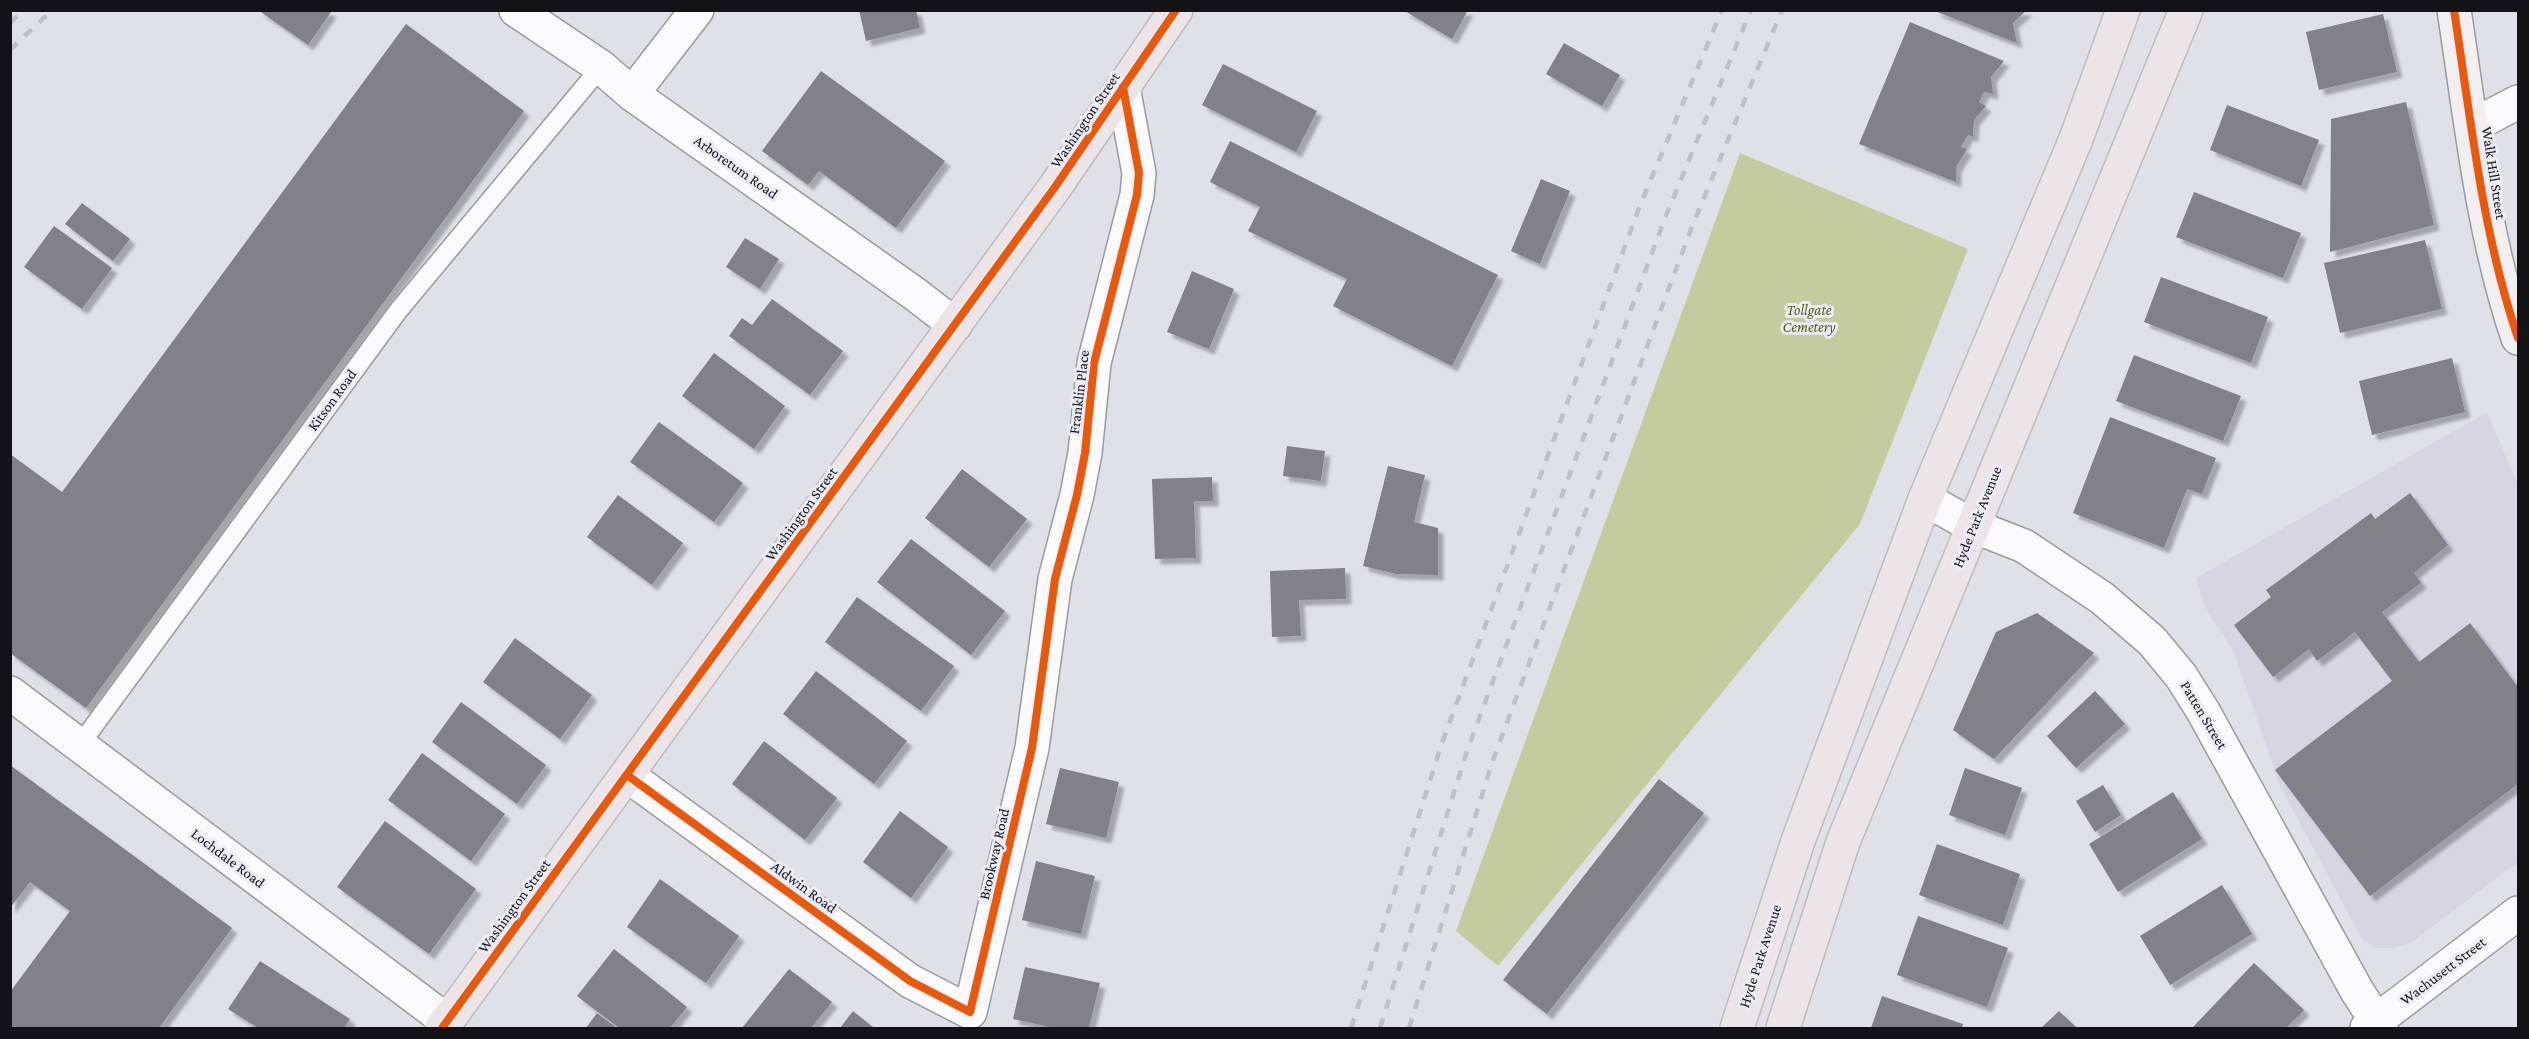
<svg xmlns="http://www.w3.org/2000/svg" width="2529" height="1039" viewBox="0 0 2529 1039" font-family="'Crimson Pro',serif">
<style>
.education{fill:#d8d5e3}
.green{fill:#c4cc9f}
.building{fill:#818187;filter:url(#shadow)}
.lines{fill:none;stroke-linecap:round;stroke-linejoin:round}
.service-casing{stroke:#9a9a9f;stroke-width:21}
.minor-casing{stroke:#9a9a9f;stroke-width:36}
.secondary-casing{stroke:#9a9a9f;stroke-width:36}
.primary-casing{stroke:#bcbcc0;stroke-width:36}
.service{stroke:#fafafc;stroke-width:18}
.minor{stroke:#fafafc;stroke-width:33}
.secondary{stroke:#f3eff1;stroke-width:33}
.primary{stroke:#ede4e7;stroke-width:33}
.rail{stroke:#c0c0c2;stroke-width:4.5;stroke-dasharray:10 10;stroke-linecap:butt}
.cycleway-casing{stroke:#ebecf8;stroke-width:11}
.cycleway{stroke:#e8590c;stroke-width:8}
.labels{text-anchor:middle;stroke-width:6;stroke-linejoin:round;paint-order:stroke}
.street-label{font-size:15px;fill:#131317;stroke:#ebecf8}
.park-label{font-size:15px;font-style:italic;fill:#555e12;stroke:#ebecf8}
</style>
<defs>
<filter id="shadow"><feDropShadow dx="5.5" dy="5.5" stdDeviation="1.5" flood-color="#0004"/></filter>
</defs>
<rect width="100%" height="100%" fill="#e0e1e8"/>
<path class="education" d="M2487,412L2518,484V862L2409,944L2393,948H2376L2363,941L2280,786L2233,650L2205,608L2196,578Z"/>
<path class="green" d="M1740,153L1968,249L1860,524L1498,966L1456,931Z"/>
<path class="building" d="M258,10H328L331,12L308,45Z
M859,10H916L920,28L866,41Z
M1403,10H1468L1452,39Z
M1932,10H2027L2013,23L2017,43Z
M2383,14L2397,72L2319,90L2306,32Z
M1910,22L2004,61L1991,77L1993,94L1984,92L1979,102L1986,106L1974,120L1973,137L1968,135L1961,147L1967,149L1956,167V182L1859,144Z
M406,24L524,111L86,708L10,653V454L62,492Z
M1564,43L1620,75L1602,106L1546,74Z
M1223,64L1317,111L1296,152L1202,105Z
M821,71L945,161L896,228L819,171L808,185L762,151Z
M2406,102L2434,225L2330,252L2331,119Z
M2227,105L2319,140L2301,186L2210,150Z
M1230,141L1498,275L1452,366L1333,306L1347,279L1248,231L1260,207L1210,182Z
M1541,179L1570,191L1540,264L1511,251Z
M2194,192L2301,233L2283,278L2176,237Z
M82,203L130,239L113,261L65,224Z
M54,226L112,268L82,309L24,267Z
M745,238L779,259L760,289L726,267Z
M2425,240L2442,309L2340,333L2324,263Z
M1192,271L1234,289L1209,349L1167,332Z
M2161,277L2268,317L2251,363L2144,322Z
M772,299L843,351L810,395L729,336L742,318L752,325Z
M714,353L785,406L754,449L682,396Z
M2134,355L2241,396L2223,441L2116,401Z
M2452,358L2465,412L2372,435L2359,381Z
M2110,417L2216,458L2202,494L2187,489L2164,548L2073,513Z
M659,422L743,483L714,522L630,462Z
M1287,446L1325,451L1321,481L1283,476Z
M1388,466L1425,475L1414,522L1438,528V575L1396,574L1363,566Z
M962,469L1027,519L989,567L925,518Z
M1212,477L1213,501H1194L1196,558L1155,559L1152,479Z
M2410,493L2448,545L2414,573L2421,583L2382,612L2419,662L2470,623L2518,687V784L2370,896L2275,770L2392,681L2355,632L2317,661L2309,649L2273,677L2234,625L2271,597L2266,590L2371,513L2375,519Z
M618,495L683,543L652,585L587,537Z
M911,539L1005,611L971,655L877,582Z
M1345,568L1346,599L1299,600L1301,636L1272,637L1270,571Z
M857,597L954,666L921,711L825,642Z
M2037,613L2094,653L1994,759L1953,730L1996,632Z
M515,638L592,695L560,739L483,682Z
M816,671L907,741L874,784L783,714Z
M2095,691L2125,724L2076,768L2047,736Z
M461,702L546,765L517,804L432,742Z
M764,741L837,798L805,840L732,784Z
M422,753L505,814L471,861L388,800Z
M10,765L232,928L159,1028H10V992L70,911L30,882L10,908Z
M1060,768L1119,782L1106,838L1046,824Z
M1965,768L2022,788L2005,835L1949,815Z
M1659,779L1704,813L1547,1014L1503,980Z
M2103,785L2121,815L2095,832L2076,801Z
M2173,792L2202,839L2118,892L2089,844Z
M900,811L948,847L911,898L863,862Z
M385,821L476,889L429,954L337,887Z
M1937,844L2020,874L2003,925L1919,895Z
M1036,861L1095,876L1081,934L1022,920Z
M660,879L739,936L706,983L627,927Z
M2222,885L2252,934L2170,985L2140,936Z
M1918,916L2008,948L1987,1007L1897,975Z
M614,949L687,1007L670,1028H619L577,996Z
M260,961L350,1019L344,1028H258L228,1009Z
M2254,963L2304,1010L2286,1028H2192Z
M1025,967L1100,983L1089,1028H1054L1013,1019Z
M789,969L832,1002L811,1028H742Z
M1882,996L1963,1024L1962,1028H1871Z
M853,1011L874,1028H840Z
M2059,1011L2077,1028H2041Z
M597,1013L617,1028H586Z"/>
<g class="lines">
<defs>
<path id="service" d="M79,746L398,311L601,67"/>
<path id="minor" d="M516,10L601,67L632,94L915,294L955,325
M632,94L697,10
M2472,126L2518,102
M1925,499L1973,526L2024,546L2102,598L2152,641L2181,676L2203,711L2357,991L2381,1028
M10,693L447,1021
M627,775L910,981L970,1012L1032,748L1055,579L1077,495L1085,453L1094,363L1137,195L1139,173L1123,87
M2367,1028L2518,913"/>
<path id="secondary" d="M2454,10C2471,120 2482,232 2518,338"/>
<path id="primary" d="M442,1028L1055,187L1176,10
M1737,1028L1798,841L1925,499L2076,139L2123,10
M1783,1028L1843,842L2186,10"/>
</defs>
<use href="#service" class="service-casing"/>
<use href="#minor" class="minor-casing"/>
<use href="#secondary" class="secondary-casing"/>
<use href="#primary" class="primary-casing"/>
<use href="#service" class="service"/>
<use href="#minor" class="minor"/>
<use href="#secondary" class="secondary"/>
<use href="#primary" class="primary"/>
<path class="rail" d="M10,23L24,10
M10,50L52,10
M1351,1028L1442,743L1639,208L1722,10
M1380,1028L1467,751L1665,218L1751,10
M1409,1028L1493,760L1691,229L1782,10"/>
<defs>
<path id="cycleway" d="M2454,10C2471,120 2482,232 2518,338
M627,775L910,981L970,1012L1032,748L1055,579L1077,495L1085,453L1094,363L1137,195L1139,173L1123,87
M442,1028L1055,187L1176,10"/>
</defs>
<use href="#cycleway" class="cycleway-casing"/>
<use href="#cycleway" class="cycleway"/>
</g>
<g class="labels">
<g class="street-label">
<text transform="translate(1085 120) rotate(-56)" y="5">Washington Street</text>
<text transform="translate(736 167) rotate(35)" y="5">Arboretum Road</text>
<text transform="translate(2494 173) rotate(81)" y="5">Walk Hill Street</text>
<text transform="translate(1079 392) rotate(-83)" y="5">Franklin Place</text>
<text transform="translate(332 400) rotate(-54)" y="5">Kitson Road</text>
<text transform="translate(801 514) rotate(-54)" y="5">Washington Street</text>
<text transform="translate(1977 517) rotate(-68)" y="5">Hyde Park Avenue</text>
<text transform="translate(2204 715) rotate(59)" y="5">Patten Street</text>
<text transform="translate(994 854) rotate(-77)" y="5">Brookway Road</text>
<text transform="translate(228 858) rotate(37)" y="5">Lochdale Road</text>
<text transform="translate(804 887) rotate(36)" y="5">Aldwin Road</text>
<text transform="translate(514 906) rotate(-54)" y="5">Washington Street</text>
<text transform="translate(1760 956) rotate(-72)" y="5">Hyde Park Avenue</text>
<text transform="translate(2443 971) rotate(-37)" y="5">Wachusett Street</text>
</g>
<g class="park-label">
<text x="1809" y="315">Tollgate<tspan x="1809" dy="17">Cemetery</tspan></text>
</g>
</g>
<rect width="2529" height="1039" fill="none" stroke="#131317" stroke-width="24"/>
</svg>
